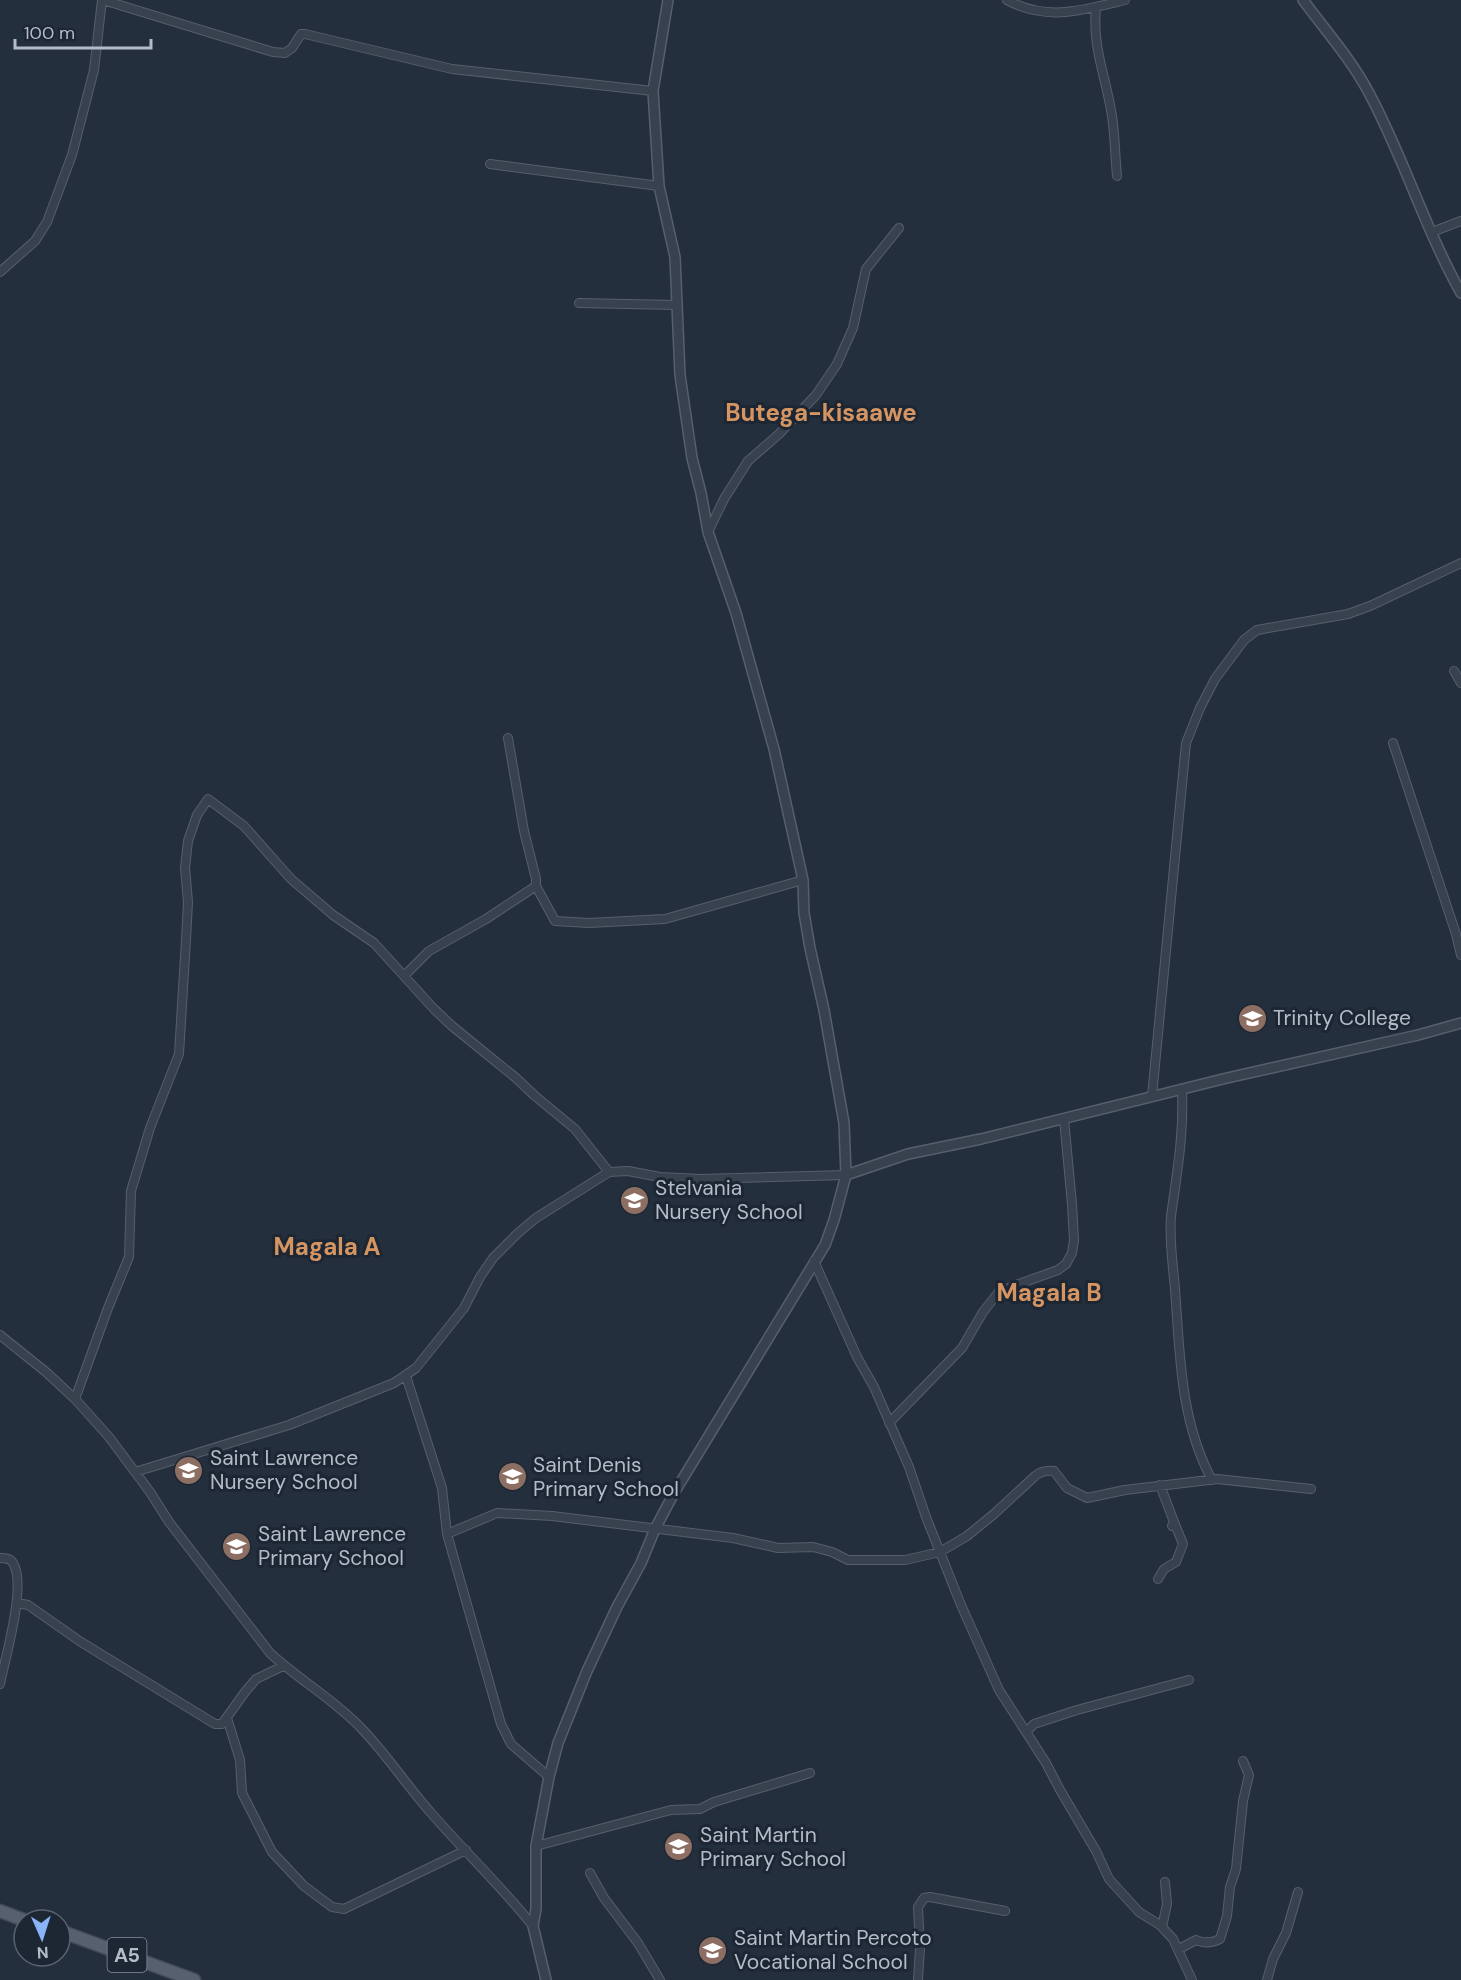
<svg xmlns="http://www.w3.org/2000/svg" width="1461" height="1980" viewBox="0 0 1461 1980" font-family="'DM Sans',sans-serif">
<style>
.lines{fill:none;stroke-linecap:round;stroke-linejoin:round}
.minor-casing{stroke:#565f6c;stroke-width:10}
.tertiary-casing{stroke:#565f6c;stroke-width:12}
.primary-casing{stroke:#414a57;stroke-width:15}
.minor{stroke:#38414e;stroke-width:8}
.tertiary{stroke:#38414e;stroke-width:9}
.primary{stroke:#56606e;stroke-width:12}
.labels{text-anchor:middle;stroke-width:6;stroke-linejoin:round;paint-order:stroke}
.shield{fill:#1d2633;stroke:#878f9c;stroke-width:1.5}
.shield-label{font-size:20px;font-weight:bold;fill:#b4bcc9}
.poi-label{font-size:21px;fill:#b4bcc9;stroke:#1d2633;text-anchor:start}
.quarter-label{font-size:24px;font-weight:bold;fill:#d59563;stroke:#1d2633}
</style>
<rect width="100%" height="100%" fill="#242f3e"/>
<g class="lines">
<defs>
<path id="minor" d="M103,0L273,52L285,53L292,48L301,34H305L452,69L653,91
M1007,0C1047,22 1084,10 1125,0
M1096,7C1092,49 1106,76 1112,116C1115,136 1115,156 1117,176
M490,164L659,186
M1432,232L1461,221
M0,272L35,241L47,222L72,155L94,70L102,0
M579,303L676,305
M708,532L724,499L748,461L779,434L816,395L837,364L853,328L866,269L899,228
M1454,671L1461,683
M508,738L524,831L536,879V886L555,921L589,923L665,919L803,880
M1393,743L1456,934L1461,955
M404,976L429,951L486,919L536,886
M1182,1090C1184,1135 1177,1172 1171,1216C1169,1240 1173,1266 1175,1289C1180,1354 1180,1421 1212,1480
M1152,1096L1186,743L1200,708L1215,679L1244,640L1257,630L1348,614L1370,606L1461,563
M814,1261L857,1357L874,1387L909,1467L926,1517L961,1605L999,1690L1046,1763L1060,1790L1096,1851L1109,1879L1139,1912L1160,1925L1173,1939L1192,1980
M0,1335L46,1372L75,1399L109,1437L150,1492L169,1522L270,1653C299,1680 335,1700 362,1729C387,1755 407,1786 432,1814C465,1852 502,1887 533,1926
M406,1376L442,1488L447,1534L501,1724L511,1744L549,1777
M75,1399L108,1308L129,1257L131,1191L150,1128L179,1054L186,940L188,902L185,868L188,841L197,815L208,799L244,826L291,879L333,915L374,943L434,1009L452,1026L516,1078L535,1096L575,1129L609,1172
M889,1423L962,1348L983,1312L998,1293L1013,1286L1058,1270L1066,1264L1072,1253L1074,1240L1072,1204L1064,1119
M135,1472L289,1425L394,1383L416,1368L464,1308L480,1277L493,1258L518,1233L536,1218L609,1172L628,1171L660,1177L701,1179L846,1175
M1160,1485L1174,1522L1172,1526
M447,1534L497,1513L552,1516L733,1538L778,1548L813,1547L832,1552L848,1560H905L940,1552L967,1536L994,1514L1035,1476C1041,1471 1047,1470 1054,1471L1067,1488L1087,1498L1125,1490L1217,1479L1311,1489
M0,1558C5,1558 10,1558 13,1563C27,1585 5,1658 0,1684
M1158,1579L1164,1569L1176,1562L1183,1544L1174,1522
M17,1603L28,1605L81,1642L215,1724H222L245,1692L256,1679L283,1666
M227,1718L240,1760L242,1793L272,1852L304,1886L332,1907L344,1909L466,1850
M1027,1731L1034,1724L1077,1710L1189,1680
M536,1846L671,1810L700,1809L714,1802L810,1773
M590,1873L604,1898L638,1943L660,1980
M1162,1927L1167,1904L1165,1882
M1179,1949L1196,1940C1205,1944 1212,1943 1220,1939L1227,1916L1230,1887L1236,1869L1243,1801L1249,1775L1243,1761
M918,1980L920,1948L918,1907L924,1898L930,1897L1005,1911
M1267,1980L1273,1959L1286,1933L1298,1892"/>
<path id="tertiary" d="M1303,0C1326,31 1351,59 1369,93C1404,158 1425,229 1461,293
M846,1175L908,1154L981,1139L1227,1078L1418,1035L1461,1023
M546,1980L533,1926L536,1909V1846L549,1777L558,1743L587,1671L617,1607L641,1563L655,1529L674,1493L825,1245L834,1220L846,1175L844,1123L824,1010L810,948L804,913L803,880L774,749L736,613L708,532L701,493L692,458L680,375L675,257L659,186L653,91L668,0"/>
<path id="primary" d="M0,1911L24,1920
M60,1931L194,1980"/>
</defs>
<use href="#minor" class="minor-casing"/>
<use href="#tertiary" class="tertiary-casing"/>
<use href="#primary" class="primary-casing"/>
<use href="#minor" class="minor"/>
<use href="#tertiary" class="tertiary"/>
<use href="#primary" class="primary"/>
</g>
<defs>
<symbol id="school-disc" viewBox="-11 -11 22 22"><circle r="9.5" fill="#8d6e63" stroke="#1d2633"/><path d="M0-5L7-2L0 1L-7-2ZM-4 1L0 2.5L4 1V4Q0 6-4 4Z" fill="#fff"/></symbol>
</defs>
<g fill-rule="evenodd">
<use href="#school-disc" x="1236" y="1002" width="33" height="33"/>
<use href="#school-disc" x="618" y="1184" width="33" height="33"/>
<use href="#school-disc" x="172" y="1454" width="33" height="33"/>
<use href="#school-disc" x="496" y="1460" width="33" height="33"/>
<use href="#school-disc" x="220" y="1530" width="33" height="33"/>
<use href="#school-disc" x="662" y="1830" width="33" height="33"/>
<use href="#school-disc" x="696" y="1934" width="33" height="33"/>
</g>
<g class="labels">
<rect class="shield" x="107.5" y="1938" width="39" height="34" rx="4.5"/>
<g class="shield-label">
<text x="127" y="1962">A5</text>
</g>
<g class="poi-label">
<text x="1273" y="1025">Trinity College</text>
<text x="655" y="1195">Stelvania<tspan x="655" dy="24">Nursery School</tspan></text>
<text x="210" y="1465">Saint Lawrence<tspan x="210" dy="24">Nursery School</tspan></text>
<text x="533" y="1472">Saint Denis<tspan x="533" dy="24">Primary School</tspan></text>
<text x="258" y="1541">Saint Lawrence<tspan x="258" dy="24">Primary School</tspan></text>
<text x="700" y="1842">Saint Martin<tspan x="700" dy="24">Primary School</tspan></text>
<text x="734" y="1945">Saint Martin Percoto<tspan x="734" dy="24">Vocational School</tspan></text>
</g>
<g class="quarter-label">
<text x="821" y="421">Butega-kisaawe</text>
<text x="327" y="1255">Magala A</text>
<text x="1049" y="1301">Magala B</text>
</g>
</g>
<g transform="translate(42 1938) rotate(177)"><circle r="28" fill="#1d2633" stroke="#59626f" stroke-width="1.5"/>
<path d="M0-4.5L10 22L0 15L-10 22Z" fill="#8ab4f8"/>
<text y="-9" font-size="16" font-weight="bold" text-anchor="middle" fill="#b4bcc9">N</text>
</g>
<path d="M15 39v9h136v-9" fill="none" stroke="#b4bcc9" stroke-width="3"/>
<text x="24" y="39" font-size="18" fill="#b4bcc9" stroke="#1d2633" stroke-width="4.5" paint-order="stroke">100 m</text>
</svg>
